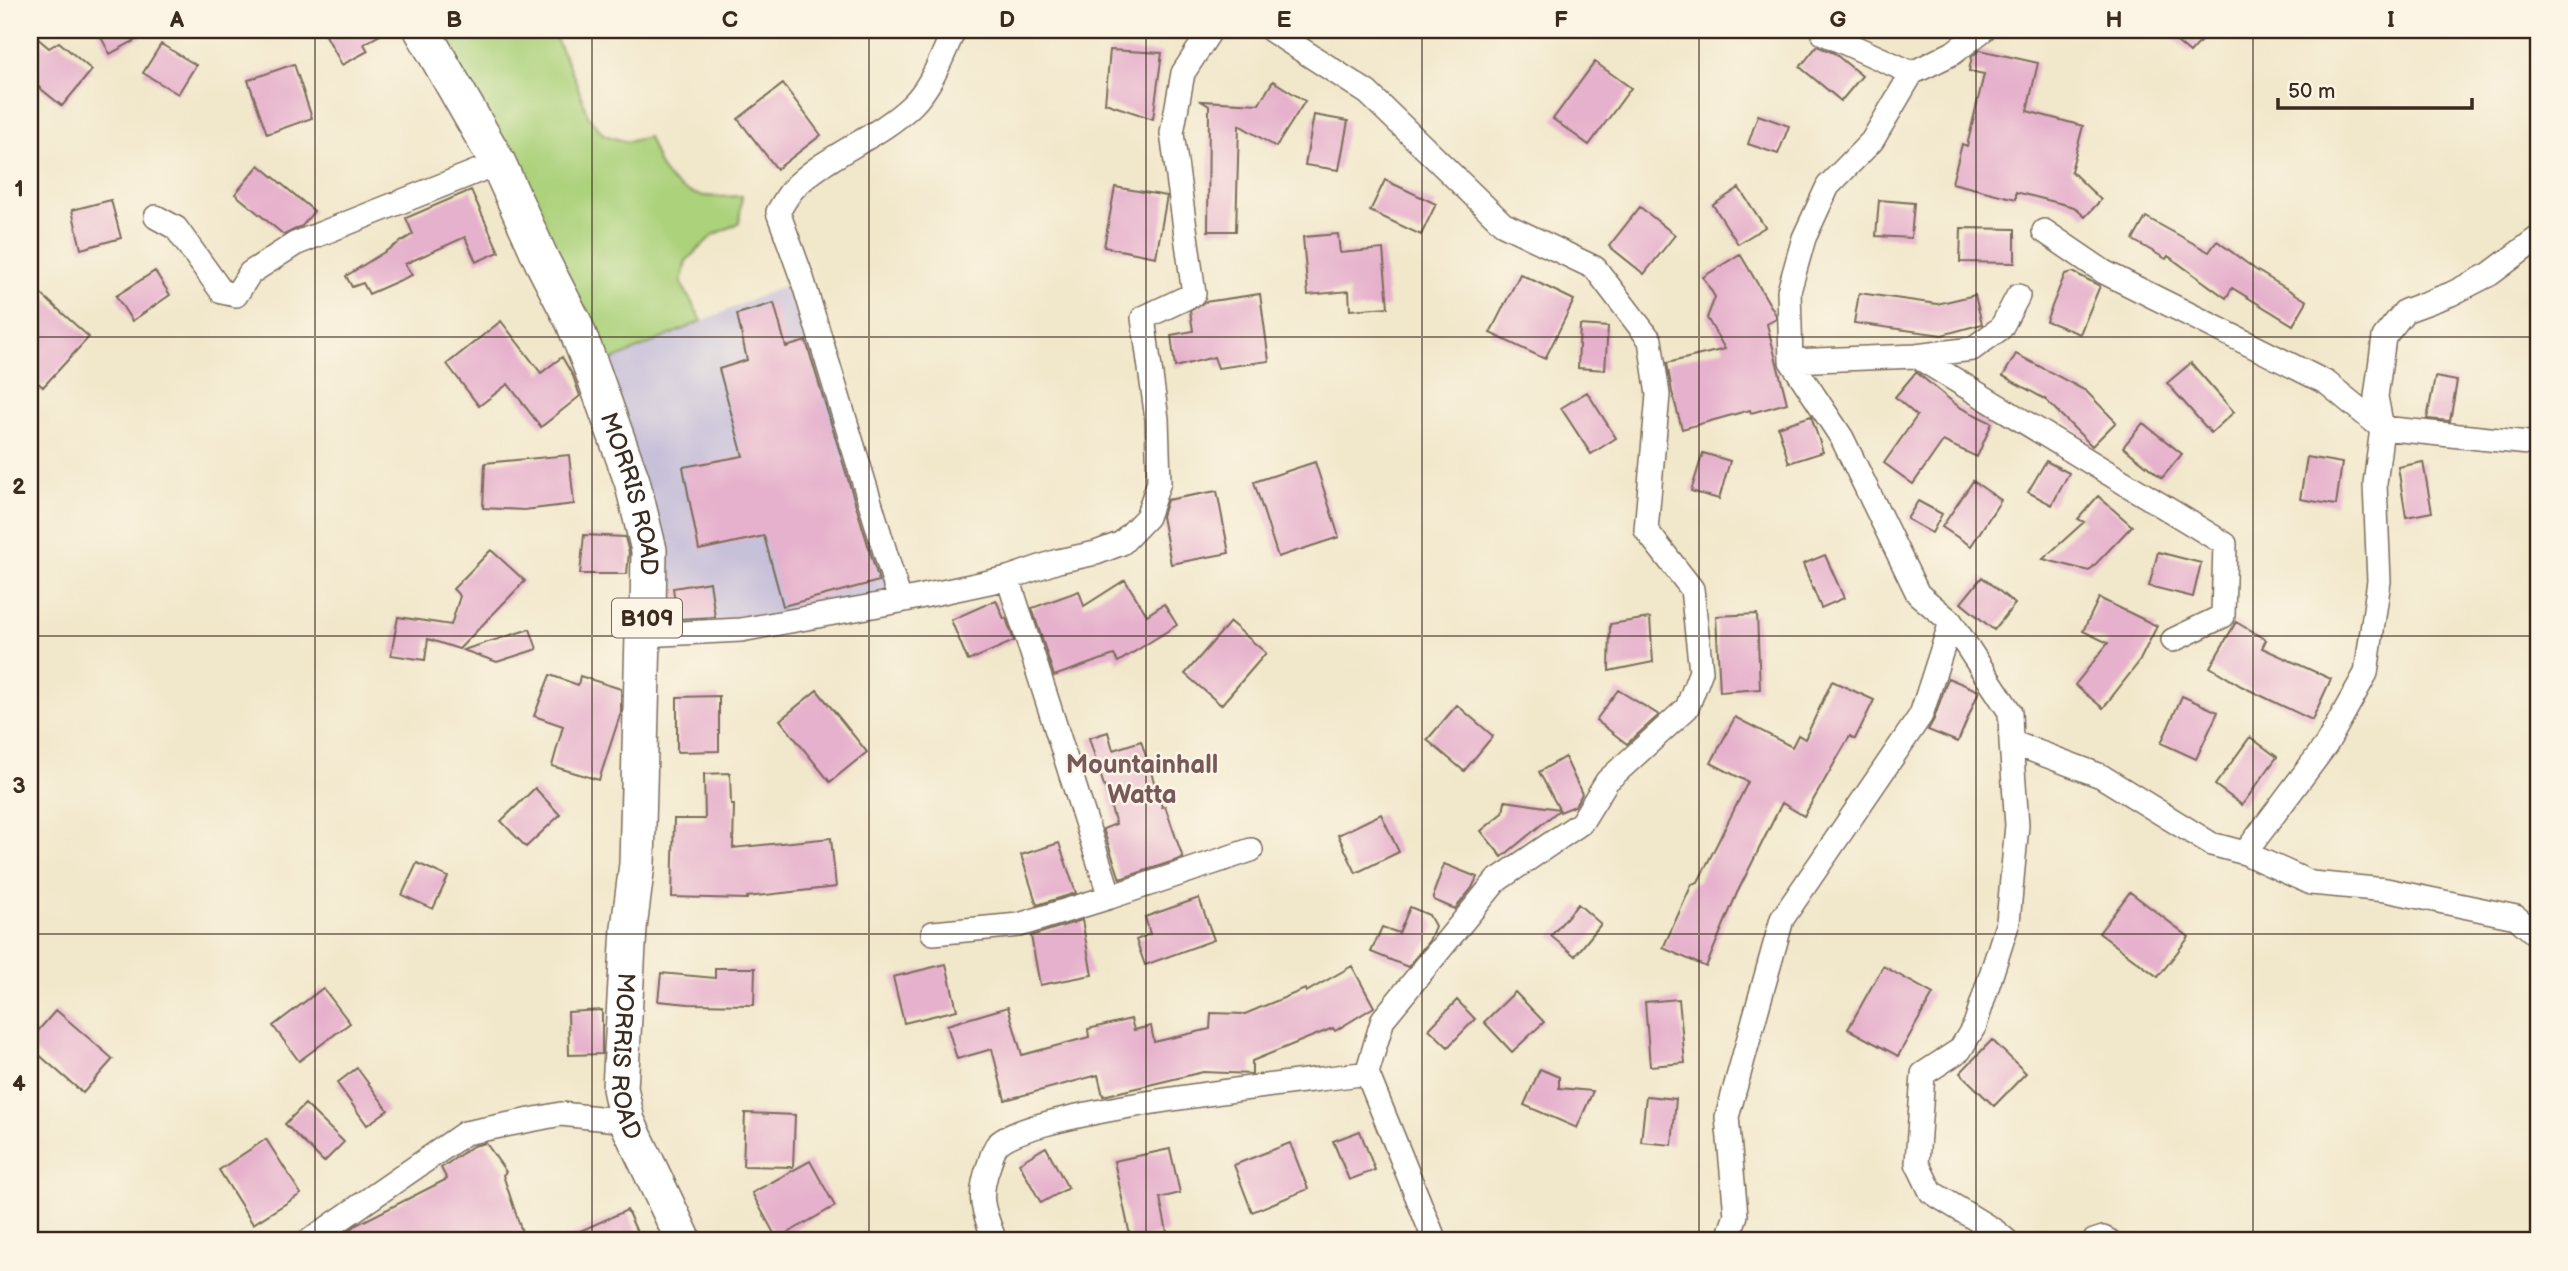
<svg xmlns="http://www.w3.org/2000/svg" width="2568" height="1271" viewBox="0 0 2568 1271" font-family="'Balsamiq Sans',sans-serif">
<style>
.industrial{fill:#c7c0d9}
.green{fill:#acd27c;stroke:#747e4d;stroke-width:2}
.building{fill:#e6b1cc}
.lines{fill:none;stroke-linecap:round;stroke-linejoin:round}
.street-casing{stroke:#7b6c5b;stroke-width:26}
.primary-casing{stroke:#7b6c5b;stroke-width:38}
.street{stroke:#fff;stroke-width:23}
.primary{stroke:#fff;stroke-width:35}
.grid{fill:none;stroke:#3b2a1e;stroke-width:2;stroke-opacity:0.55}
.labels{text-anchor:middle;stroke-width:5;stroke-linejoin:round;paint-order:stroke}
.shield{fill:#fcf5e5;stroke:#75675a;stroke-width:2}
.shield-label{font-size:23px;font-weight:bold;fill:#3b2a1e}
.street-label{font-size:24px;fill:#3b2a1e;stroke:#fcf5e5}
.neighbourhood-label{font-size:26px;font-weight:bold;fill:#77595b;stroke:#fcf5e5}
.neatline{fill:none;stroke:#3b2a1e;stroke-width:2.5}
.grid-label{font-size:23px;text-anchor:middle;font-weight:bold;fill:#3b2a1e}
</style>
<rect width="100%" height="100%" fill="#fcf5e5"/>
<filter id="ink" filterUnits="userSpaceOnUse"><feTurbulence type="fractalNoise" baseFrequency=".0143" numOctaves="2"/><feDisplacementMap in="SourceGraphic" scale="14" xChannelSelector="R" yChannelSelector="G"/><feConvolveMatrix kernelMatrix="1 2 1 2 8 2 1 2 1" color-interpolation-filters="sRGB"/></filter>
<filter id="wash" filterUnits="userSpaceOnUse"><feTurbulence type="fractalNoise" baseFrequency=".00686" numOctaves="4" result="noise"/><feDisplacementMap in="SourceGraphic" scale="28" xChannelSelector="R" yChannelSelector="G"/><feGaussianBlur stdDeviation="1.57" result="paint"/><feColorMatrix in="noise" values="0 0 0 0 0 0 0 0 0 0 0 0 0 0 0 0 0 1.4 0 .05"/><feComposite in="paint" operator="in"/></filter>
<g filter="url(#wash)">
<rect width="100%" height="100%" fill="#f1e7cb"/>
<path class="industrial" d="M802,278L900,601L643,635L648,613L592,369Z"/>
<path class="green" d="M422,30H552L575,79L588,116L604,135L627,142L648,137C653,148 657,164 664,173C684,199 712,198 742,196L739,223L713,235L686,261L681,283L702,321L592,369Z"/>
<g id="blocks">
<path class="building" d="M97,30H154L110,54Z
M323,30H389L364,44L368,51L342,65Z
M2163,30H2211L2190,53Z
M30,32L49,48L59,42L92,70L62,106L30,80Z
M161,44L196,65L178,94L143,73Z
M1817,46L1834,53L1862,76L1841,101L1800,67Z
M1110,50L1162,53L1153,119L1105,103Z
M1980,50L2038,63L2027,111L2083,126L2071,171L2101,200L2085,217L2074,207L2016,192V199L1952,183L1962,144L1967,146L1984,74L1969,71L1972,56Z
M1595,62L1631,88L1589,145L1553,119Z
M294,64L312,118L267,134L248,80Z
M1273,81L1305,101L1276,147L1239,125L1236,231H1208L1209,106L1201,101L1259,104Z
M783,84L821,135L777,169L738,119Z
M1314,115L1348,121L1339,170L1305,165Z
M1758,115L1789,126L1778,154L1748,144Z
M259,165L314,211L302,226L284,235L235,194Z
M1385,180L1436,204L1421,235L1370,211Z
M1115,187L1167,196L1156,257L1104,247Z
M1739,188L1765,227L1738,244L1713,205Z
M471,190L499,252L476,262L465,237L405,264L412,275L369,294L363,283L352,287L346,276L413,234L406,218Z
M111,200L121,238L81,249L72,210Z
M1879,200L1914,203L1911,238L1876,236Z
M1640,207L1675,235L1644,274L1609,246Z
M2146,217L2209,252L2217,241L2256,270L2307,301L2293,325L2232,288L2226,298L2168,256L2166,259L2133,240Z
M1961,228L2015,229V263L1960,262Z
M1338,234L1340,253L1383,249L1388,307L1350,310L1349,291L1308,295L1303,237Z
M1740,254L1776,315V319L1767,324L1787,403L1751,413L1750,410L1682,429L1672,392L1667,363L1725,349L1707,318L1715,297L1703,277Z
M155,271L170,295L132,321L116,296Z
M2073,272L2100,286L2080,334L2046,321L2065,274Z
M1520,274L1574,300L1545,359L1490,333Z
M30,284L89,337L43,387L30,376Z
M1859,293L1937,304L1975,295L1982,324L1942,335L1854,323Z
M1260,294L1269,361L1218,368L1214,357L1175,367L1171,335L1193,331L1190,311L1205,302Z
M774,303L786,347L806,341L879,581L783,606L764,536L699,550L683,467L743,456L719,369L747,360L737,314Z
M501,321L541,373L562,357L573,376L580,396L541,427L508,384L479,406L447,364Z
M1580,325L1608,327L1605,370L1578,368Z
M2016,354L2086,391L2116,422L2092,446L2045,399L2003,376Z
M2191,363L2234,412L2211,433L2167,383Z
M1916,372L1959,407L1992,423L1977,457L1943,441L1913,484L1884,463L1917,416L1895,397Z
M2435,377L2457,381L2450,421L2427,419Z
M1587,392L1616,438L1591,454L1561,408Z
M1811,416L1823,452L1789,463L1778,427Z
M2143,423L2182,454L2162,478L2123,447Z
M1703,453L1730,461L1719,499L1691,491Z
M569,455L574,504L524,510L483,508L485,463Z
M2307,457L2342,463L2336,505L2300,499Z
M2046,461L2069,473L2052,505L2028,492Z
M1315,462L1339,537L1278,557L1254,482Z
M2423,462L2432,512L2406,517L2398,467Z
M1973,481L2001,500L1971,546L1942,527Z
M1217,491L1229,553L1171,564L1162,516L1167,500Z
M2098,496L2132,526L2089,571L2043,559L2084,522L2078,519Z
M1918,501L1942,514L1932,533L1907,519Z
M584,535L625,537L629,552L627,574H580Z
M491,550L525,581L459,649L428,639L425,660L391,655L398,617L451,625L460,596L453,589Z
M2158,552L2201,563L2193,597L2149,586Z
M1825,555L1844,598L1821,608L1803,564Z
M1982,577L2015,604L1994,630L1961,603Z
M1125,580L1147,615L1164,604L1177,625L1118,662L1114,655L1054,676L1032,608L1079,591L1084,606Z
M710,582L715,617L677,619L673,588Z
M2099,598L2157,626L2139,662L2103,708L2075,685L2108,643L2083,631Z
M996,600L1004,619L1006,618L1014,641L968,661L951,620Z
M1757,614L1760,689L1720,692L1716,616Z
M1650,618L1653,662L1609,671L1610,624Z
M1230,622L1266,653L1221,705L1185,674Z
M2236,622L2266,640L2262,648L2331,679L2312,720L2241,686L2210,667Z
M530,629L537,649L497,662L463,650Z
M550,675L578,685L580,676L621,689V712L599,780L552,766L563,726L534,716Z
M1948,678L1979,691L1958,742L1928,730L1934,719Z
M1832,681L1874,700L1855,739L1850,736L1804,816L1782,803L1737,893L1706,967L1663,948L1692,884L1698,882L1748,782L1711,763L1735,717L1792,747L1798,735L1805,739Z
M817,690L867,752L830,782L780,720Z
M1618,690L1659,715L1627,744L1596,720Z
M719,696V751L677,752V697Z
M2182,696L2218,712L2196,759L2161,743Z
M1457,705L1493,736L1464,771L1427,740Z
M1108,732L1113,750L1141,741L1162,807L1165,806L1183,858L1120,879L1103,829L1116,824L1089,738Z
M2250,737L2277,757L2242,805L2215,785Z
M1565,757L1582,794L1575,806L1560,812L1559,810L1502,857L1481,831L1503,813L1505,801L1559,809L1539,772Z
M730,773L731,805H734L733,848L831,838L836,887L747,897V899L672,897L674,819H705L704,774Z
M535,788L560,815L526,847L501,821Z
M1381,814L1399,852L1356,873L1338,835Z
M1059,843L1076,893L1037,905L1021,855Z
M417,863L448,877L433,909L402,895Z
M1444,864L1477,877L1472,888L1455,909L1434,900V892Z
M2130,892L2189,937L2158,977L2099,933Z
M1199,898L1214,940L1145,965L1136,940L1150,934L1145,917Z
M1578,904L1601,924L1575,956L1551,936Z
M1410,907L1429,915L1435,926L1429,941L1408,967L1371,952L1382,927L1399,933Z
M1082,920L1092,975L1040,985L1031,936Z
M946,964L957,1010L904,1023L893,977Z
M1352,966L1374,1007L1335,1031L1333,1028L1252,1061V1074L1203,1072L1103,1096L1098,1075L1005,1100L992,1049L957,1059L947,1025L1008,1007L1022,1055L1089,1037L1088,1029L1131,1019L1134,1030L1151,1026L1154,1042L1210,1029L1211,1013L1245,1014L1305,989L1306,992Z
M1883,966L1933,994L1898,1056L1848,1029Z
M715,968H755L754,1005L689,1004L658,1001L661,973L715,978Z
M323,988L350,1023L299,1061L273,1026Z
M1515,992L1544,1022L1512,1052L1484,1022Z
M1679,999L1685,1063L1650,1066L1645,1002Z
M1457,1000L1475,1019L1448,1047L1429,1029Z
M56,1010L113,1059L83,1093L30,1047V1040Z
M602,1010V1054L569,1055L568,1012Z
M1992,1040L2026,1073L1994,1106L1960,1073Z
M357,1068L388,1110L367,1125L337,1083Z
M1540,1069L1559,1077V1088L1593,1091L1577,1128L1524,1105Z
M1646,1096L1676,1099L1672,1145L1641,1142Z
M305,1104L344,1142L324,1162L285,1124Z
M745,1113L795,1115L793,1167L743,1166Z
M1360,1131L1375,1170L1349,1180L1333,1141Z
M266,1139L301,1194L253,1224L219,1170Z
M486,1143L506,1172L503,1175L525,1241H333L356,1225L447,1179L441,1168L473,1146Z
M1290,1143L1308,1189L1252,1212L1234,1165Z
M1046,1147L1068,1188L1041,1203L1019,1163Z
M1170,1149L1180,1193L1160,1198L1167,1232L1131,1240L1114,1161Z
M810,1161L835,1206L777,1239L752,1193Z
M627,1210L641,1241H558Z"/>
</g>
</g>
<g filter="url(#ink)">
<use href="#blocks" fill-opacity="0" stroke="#7b6c5b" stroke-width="2"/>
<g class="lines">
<defs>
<path id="street" d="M1271,30L1368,93L1503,224L1595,268L1650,340L1658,395L1646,530L1692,589L1701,671L1687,708L1607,781L1581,823L1496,881L1383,1019L1367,1073L1435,1241
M1822,30L1823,33L1912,73
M1983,30L1953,53L1912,73L1872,141L1828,186L1804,238L1789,291L1791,361L1842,438L1918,594L1951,622L2010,712L2011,742L2101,776L2211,844L2245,853L2311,883L2386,890L2516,917L2538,936
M156,217L176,228L222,292L236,295L250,273L295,244L498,163
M2044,231L2104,272L2327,383L2382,428L2538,444
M1916,356L2225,544L2223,616L2173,640
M1791,361L1916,356L1972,349L2001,328L2018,296
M1008,578L1110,897L1251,850
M900,601L802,278L778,212C782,205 787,196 793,189C827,154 877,139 912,105C933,84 942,56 954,30
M643,635L741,630L900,601L1008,578L1058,561L1096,553L1122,543L1147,517L1159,482L1157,419L1143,318L1194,294L1172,133L1183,73L1211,30
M2245,853L2326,745L2366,673L2379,581L2375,484L2382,428L2376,397L2384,337L2405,311L2451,294L2490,274L2538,238
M933,933L1019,925L1110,897
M309,1241L465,1133L561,1114L627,1121
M995,1241C983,1209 977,1198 989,1165C991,1159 993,1150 997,1145C1028,1110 1306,1082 1367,1073
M1727,1241L1736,1215L1727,1117L1782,919L1921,715L1951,622
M2007,1241L1995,1231L1931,1192L1917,1163L1923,1074L1960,1050L1975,1025L2008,922L2017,825L2011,742
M2094,1241L2103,1238L2109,1241"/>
<g id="primary">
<path id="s1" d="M422,30L498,163L542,261L574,323L592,369L632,481L649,550L648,613L643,635L637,864L629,928L620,1088L627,1121L684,1241"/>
</g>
</defs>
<use href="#street" class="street-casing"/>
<use href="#primary" class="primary-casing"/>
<use href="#street" class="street"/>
<use href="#primary" class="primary"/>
</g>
</g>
<path class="grid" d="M315,30V1241M592,30V1241M869,30V1241M1146,30V1241M1422,30V1241M1699,30V1241M1976,30V1241M2253,30V1241M30,337H2538M30,636H2538M30,934H2538"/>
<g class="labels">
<rect class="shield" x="612" y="598.5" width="70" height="39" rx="5"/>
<g class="shield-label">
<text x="647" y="626">B109</text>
</g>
<g class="street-label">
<text dy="8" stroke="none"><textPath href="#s1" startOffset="511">MORRIS ROAD</textPath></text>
<text dy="8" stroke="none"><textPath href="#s1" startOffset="1078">MORRIS ROAD</textPath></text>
</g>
<g class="neighbourhood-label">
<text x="1142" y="773">Mountainhall<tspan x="1142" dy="30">Watta</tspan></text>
</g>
</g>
<rect width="2568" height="1271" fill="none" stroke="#fcf5e5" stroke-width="77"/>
<path d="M2278 98v10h194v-10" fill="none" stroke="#3b2a1e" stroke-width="3.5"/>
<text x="2288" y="98" font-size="21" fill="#3b2a1e" stroke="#fcf5e5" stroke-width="5" paint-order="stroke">50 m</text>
<rect x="38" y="38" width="2492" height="1194" class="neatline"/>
<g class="grid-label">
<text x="177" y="27">A</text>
<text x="454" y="27">B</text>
<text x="730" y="27">C</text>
<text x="1007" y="27">D</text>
<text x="1284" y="27">E</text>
<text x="1561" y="27">F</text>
<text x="1838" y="27">G</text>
<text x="2114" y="27">H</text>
<text x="2391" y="27">I</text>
<text x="19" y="196">1</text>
<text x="19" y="494">2</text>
<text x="19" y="793">3</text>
<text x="19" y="1091">4</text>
</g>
</svg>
